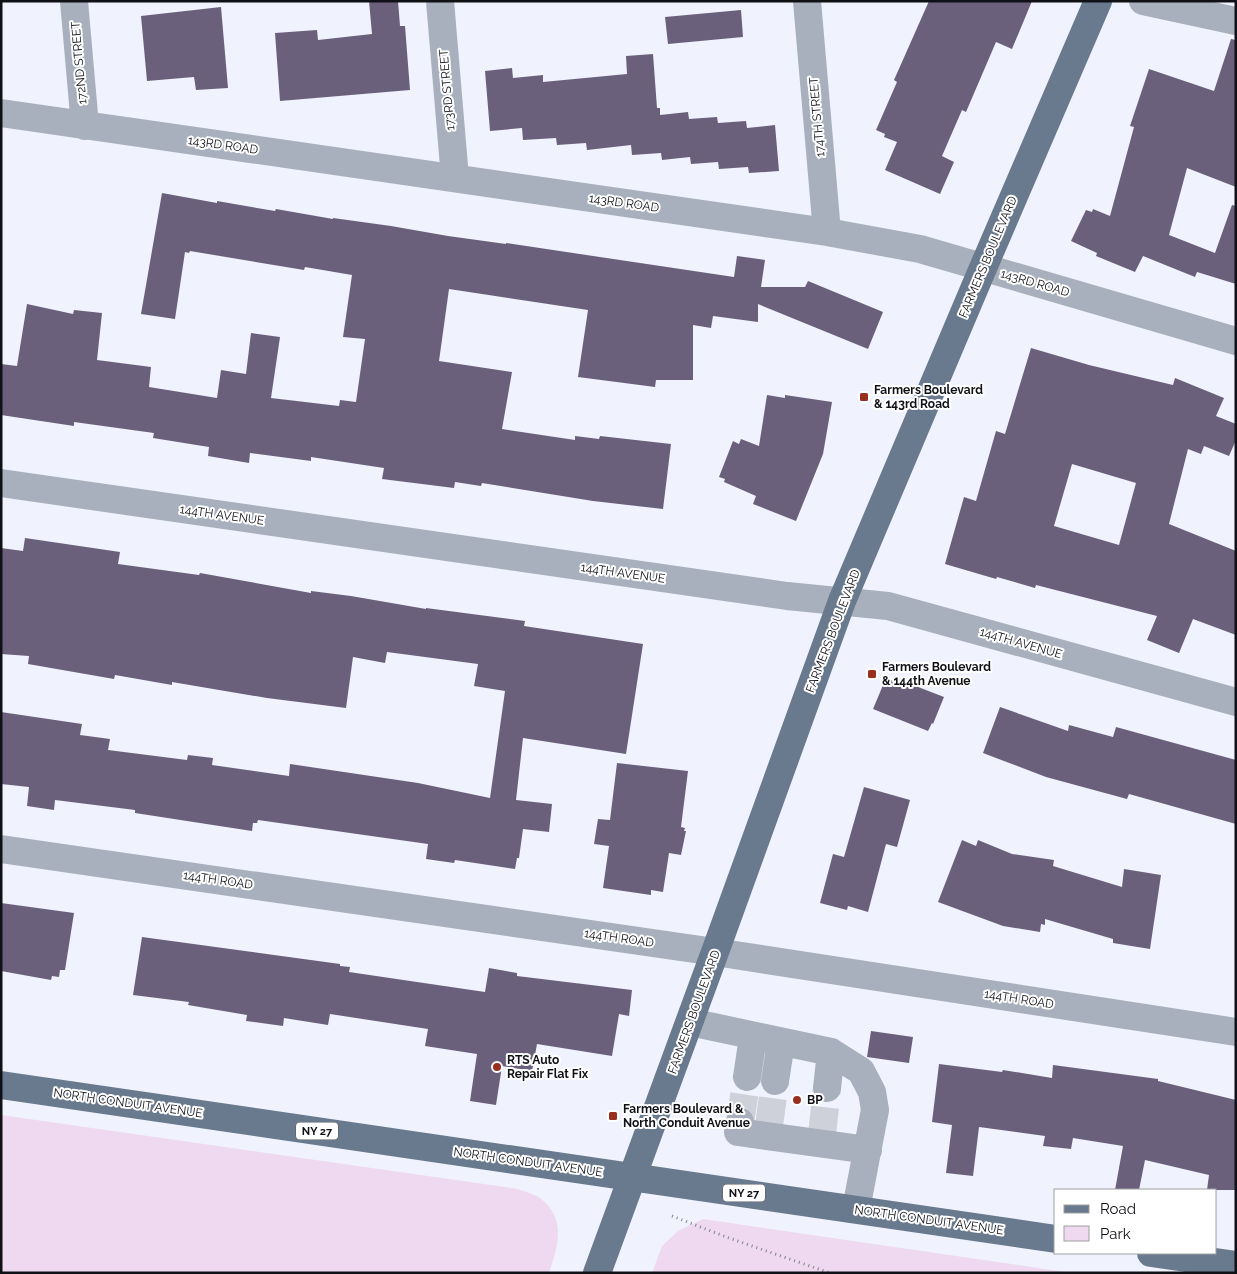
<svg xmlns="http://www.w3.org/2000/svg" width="1237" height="1274" viewBox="0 0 1237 1274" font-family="Raleway,sans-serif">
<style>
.green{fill:#eed9f0}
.building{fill:#6a607c;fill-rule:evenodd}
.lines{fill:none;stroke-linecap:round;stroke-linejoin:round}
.minor-tunnel{stroke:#ced0da;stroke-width:28;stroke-dasharray:28 14;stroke-linecap:butt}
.path{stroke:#81838b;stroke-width:3;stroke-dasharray:1 4;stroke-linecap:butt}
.minor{stroke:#a7b0bc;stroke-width:28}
.major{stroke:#69798e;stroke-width:28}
.poi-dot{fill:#99301e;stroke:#fff;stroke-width:2}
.labels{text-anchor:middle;stroke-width:4;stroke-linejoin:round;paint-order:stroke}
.shield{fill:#fff;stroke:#58585d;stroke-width:1}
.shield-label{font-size:11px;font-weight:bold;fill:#101117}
.street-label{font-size:12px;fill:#101117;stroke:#fff}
.poi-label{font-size:12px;font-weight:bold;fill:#101117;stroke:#fff;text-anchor:start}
</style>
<rect width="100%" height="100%" fill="#f0f2fd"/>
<path class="green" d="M1,1115L518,1189C525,1192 534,1194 540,1198C567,1219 558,1245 549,1273H1Z
M703,1219L1072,1273H652L662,1246L678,1231Z"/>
<path class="building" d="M369,1H398L400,26H405L410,90L280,101L275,33L317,30L318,40L372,34Z
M929,1H1032L1012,49L996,42L966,112L962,110L942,156L954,162L940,194L885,170L897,142L884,137L885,134L876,130L897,82L894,80Z
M221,7L228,88L196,90L194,77L147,81L141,16Z
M741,10L743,37L668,44L665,17Z
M1231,39L1236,40V187L1187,168L1169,235L1215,253L1232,205L1236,206V284L1197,272L1195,277L1143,256L1135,272L1096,256L1097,253L1071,241L1086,210L1092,212L1093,209L1110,216L1134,127L1130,126L1149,69L1214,91Z
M653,54L657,108H660V115L688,112L689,119L717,117L718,123L746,121L747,128L775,125L779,171L749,173L748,167L719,169L718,162L691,164L690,157L662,160L661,153L632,155L631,145L587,150L586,143L557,145L556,138L523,140L522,128L490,131L485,71L512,68L513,78L543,75V82L627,74L626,56Z
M162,193L217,203V201L275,211L276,209L333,219V218L391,226L448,236L506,244V243L734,277L737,256L765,260L761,287H805L808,281L883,312L868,349L758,304V322L713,316L711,328L693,325V380H656L655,387L578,377L588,310L449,289L439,361L512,372L502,429L575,440V436L599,439L600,436L671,444L663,509L593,501L482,483L481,486L455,482L454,488L382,479L384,468L311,457V461L250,453L249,463L208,456L209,447L153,438L154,433L74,422V426L1,415V364L17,366L27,304L73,314L74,310L102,313L97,360L151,367L149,387L217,398L221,370L246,374L251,333L280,337L271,398L339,406L340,400L356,402L365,339L343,337L352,275L305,267L304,270L190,251L189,253L185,252L175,319L141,314Z
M1031,348L1089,365L1173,385L1175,378L1224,398L1216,416L1236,424V440L1229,456L1204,446L1201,454L1188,449L1169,524L1236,551V635L1193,619L1179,653L1147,640L1157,616L1036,585L1035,588L997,577L996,579L945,564L964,497L976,501L996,431L1005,434ZM1072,464L1136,483L1119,545L1054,526Z
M767,395L785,398V395L832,402L823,454L796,521L753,504L756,496L724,482L725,479L719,477L733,441L739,444L741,439L759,446Z
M25,538L120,552L118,564L199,575L200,573L311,593V591L351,596L426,609V608L525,621L524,626L643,644L626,754L523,738L516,800L552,804L549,832L523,829L519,858H517L515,869L455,860L454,863L426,859L428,844L258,820L257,823H253L252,831L135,813V810L55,800L54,810L27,806L29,787L1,784V712L82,724L80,735L110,739L108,750L187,760L188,755L213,758L212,765L289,776L290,764L418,783L490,798L505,691L474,686L478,664L387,652L385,663L353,657L346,708L267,698L172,682V685L115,675L114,679L28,664L29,656L1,654V548L23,551Z
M886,678L899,683L900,680L944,697L933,724L932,723L928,731L873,709Z
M1000,707L1068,731L1069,725L1113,737L1116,727L1236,760V824L1129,794L1127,799L1046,777L983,753Z
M617,763L688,771L681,827L685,828L684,831H686L681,855L669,853L663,892L651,890V895L603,888L609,846L594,844L598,819L610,820Z
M864,787L910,800L897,847L886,844L868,912L848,906L847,910L820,903L833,854L844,857Z
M962,840L976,846L978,840L1012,854L1054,860L1053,866L1122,887L1124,869L1161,875L1150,949L1113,943V939L1045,919V925L1041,924L1040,932L1003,926L938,902Z
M1,903L74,913L65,970H60L59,977L52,976L51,980L1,971Z
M142,937L340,964V966L350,967L349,972L485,992L489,968L517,973V976L632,990L629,1016L619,1014L612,1056L537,1044L532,1071L502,1066L496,1105L470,1101L477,1054L425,1046L428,1029L330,1014L328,1025L284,1018L283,1026L246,1021L247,1015L188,1005L189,1002L133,995Z
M871,1031L913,1037L909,1063L867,1057Z
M939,1064L1002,1072L1003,1070L1052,1078L1053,1065L1158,1079V1081L1236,1100V1190H1207L1209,1175L1145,1160L1139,1190H1115L1123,1146L1073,1138L1071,1149L1043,1146L1045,1136L979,1127L973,1176L946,1173L952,1125L932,1122Z"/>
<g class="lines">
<path class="minor-tunnel" d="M740,1122L747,1077
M769,1126L775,1081
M822,1135L827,1088"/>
<path class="path" d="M672,1216L729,1238L830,1273"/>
<path class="minor" d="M74,1L85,126
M440,1L455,178
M807,1L827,232
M1143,1L1236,21
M1,113L827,232L920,249L1236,341
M1,483L787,596L888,606L1236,702
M1,849L715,952L1236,1032
M690,1022L831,1052L861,1071L872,1092L875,1110L856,1209
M747,1077L753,1037
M775,1081L781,1042
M827,1088L831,1052
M740,1122L738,1132L868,1150"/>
<path class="major" d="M1,1085L1056,1239
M1151,1253L1236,1265
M597,1273L715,952L842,601L983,268L1098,1"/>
</g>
<g class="poi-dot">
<rect x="859" y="392" width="10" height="10" rx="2.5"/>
<rect x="867" y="669" width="10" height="10" rx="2.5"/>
<circle cx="497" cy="1067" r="5"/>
<circle cx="797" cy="1100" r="5"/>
<rect x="608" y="1111" width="10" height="10" rx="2.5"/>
</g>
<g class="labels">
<g class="shield">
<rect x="296" y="1122.5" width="42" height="17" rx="4"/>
<rect x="723" y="1184.5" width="42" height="17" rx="4"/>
</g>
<g class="shield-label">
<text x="317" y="1135">NY 27</text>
<text x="744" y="1197">NY 27</text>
</g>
<g class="street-label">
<text transform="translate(79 63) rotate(-95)" y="4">172ND STREET</text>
<text transform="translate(447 90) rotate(-95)" y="4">173RD STREET</text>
<text transform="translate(817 117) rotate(-95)" y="4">174TH STREET</text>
<text transform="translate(223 145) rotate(8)" y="4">143RD ROAD</text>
<text transform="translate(624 203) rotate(8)" y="4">143RD ROAD</text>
<text transform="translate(988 257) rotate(-67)" y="4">FARMERS BOULEVARD</text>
<text transform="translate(1035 283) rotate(16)" y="4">143RD ROAD</text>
<text transform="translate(222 515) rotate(8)" y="4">144TH AVENUE</text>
<text transform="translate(623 573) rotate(8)" y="4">144TH AVENUE</text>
<text transform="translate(833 631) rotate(-69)" y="4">FARMERS BOULEVARD</text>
<text transform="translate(1021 643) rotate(16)" y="4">144TH AVENUE</text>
<text transform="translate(218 880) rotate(8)" y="4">144TH ROAD</text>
<text transform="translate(619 938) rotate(8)" y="4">144TH ROAD</text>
<text transform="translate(1019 999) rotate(9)" y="4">144TH ROAD</text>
<text transform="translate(694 1012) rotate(-70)" y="4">FARMERS BOULEVARD</text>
<text transform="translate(128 1103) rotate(8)" y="4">NORTH CONDUIT AVENUE</text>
<text transform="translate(528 1162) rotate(8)" y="4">NORTH CONDUIT AVENUE</text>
<text transform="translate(929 1220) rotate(8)" y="4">NORTH CONDUIT AVENUE</text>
</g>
<g class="poi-label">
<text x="874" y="394">Farmers Boulevard<tspan x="874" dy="14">&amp; 143rd Road</tspan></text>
<text x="882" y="671">Farmers Boulevard<tspan x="882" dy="14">&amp; 144th Avenue</tspan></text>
<text x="507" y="1064">RTS Auto<tspan x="507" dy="14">Repair Flat Fix</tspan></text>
<text x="807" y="1104">BP</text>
<text x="623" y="1113">Farmers Boulevard &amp;<tspan x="623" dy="14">North Conduit Avenue</tspan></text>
</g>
</g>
<rect width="1237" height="1274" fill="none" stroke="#101117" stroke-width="5"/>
<rect x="1054" y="1189" width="162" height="65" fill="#ffffff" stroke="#9fa0a2"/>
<rect x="1064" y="1205" width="25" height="8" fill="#69798e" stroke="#9fa0a2"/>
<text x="1100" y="1214" font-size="15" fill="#101117">Road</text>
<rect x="1064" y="1226" width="25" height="15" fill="#eed9f0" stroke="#9fa0a2"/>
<text x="1100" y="1239" font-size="15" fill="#101117">Park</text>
</svg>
